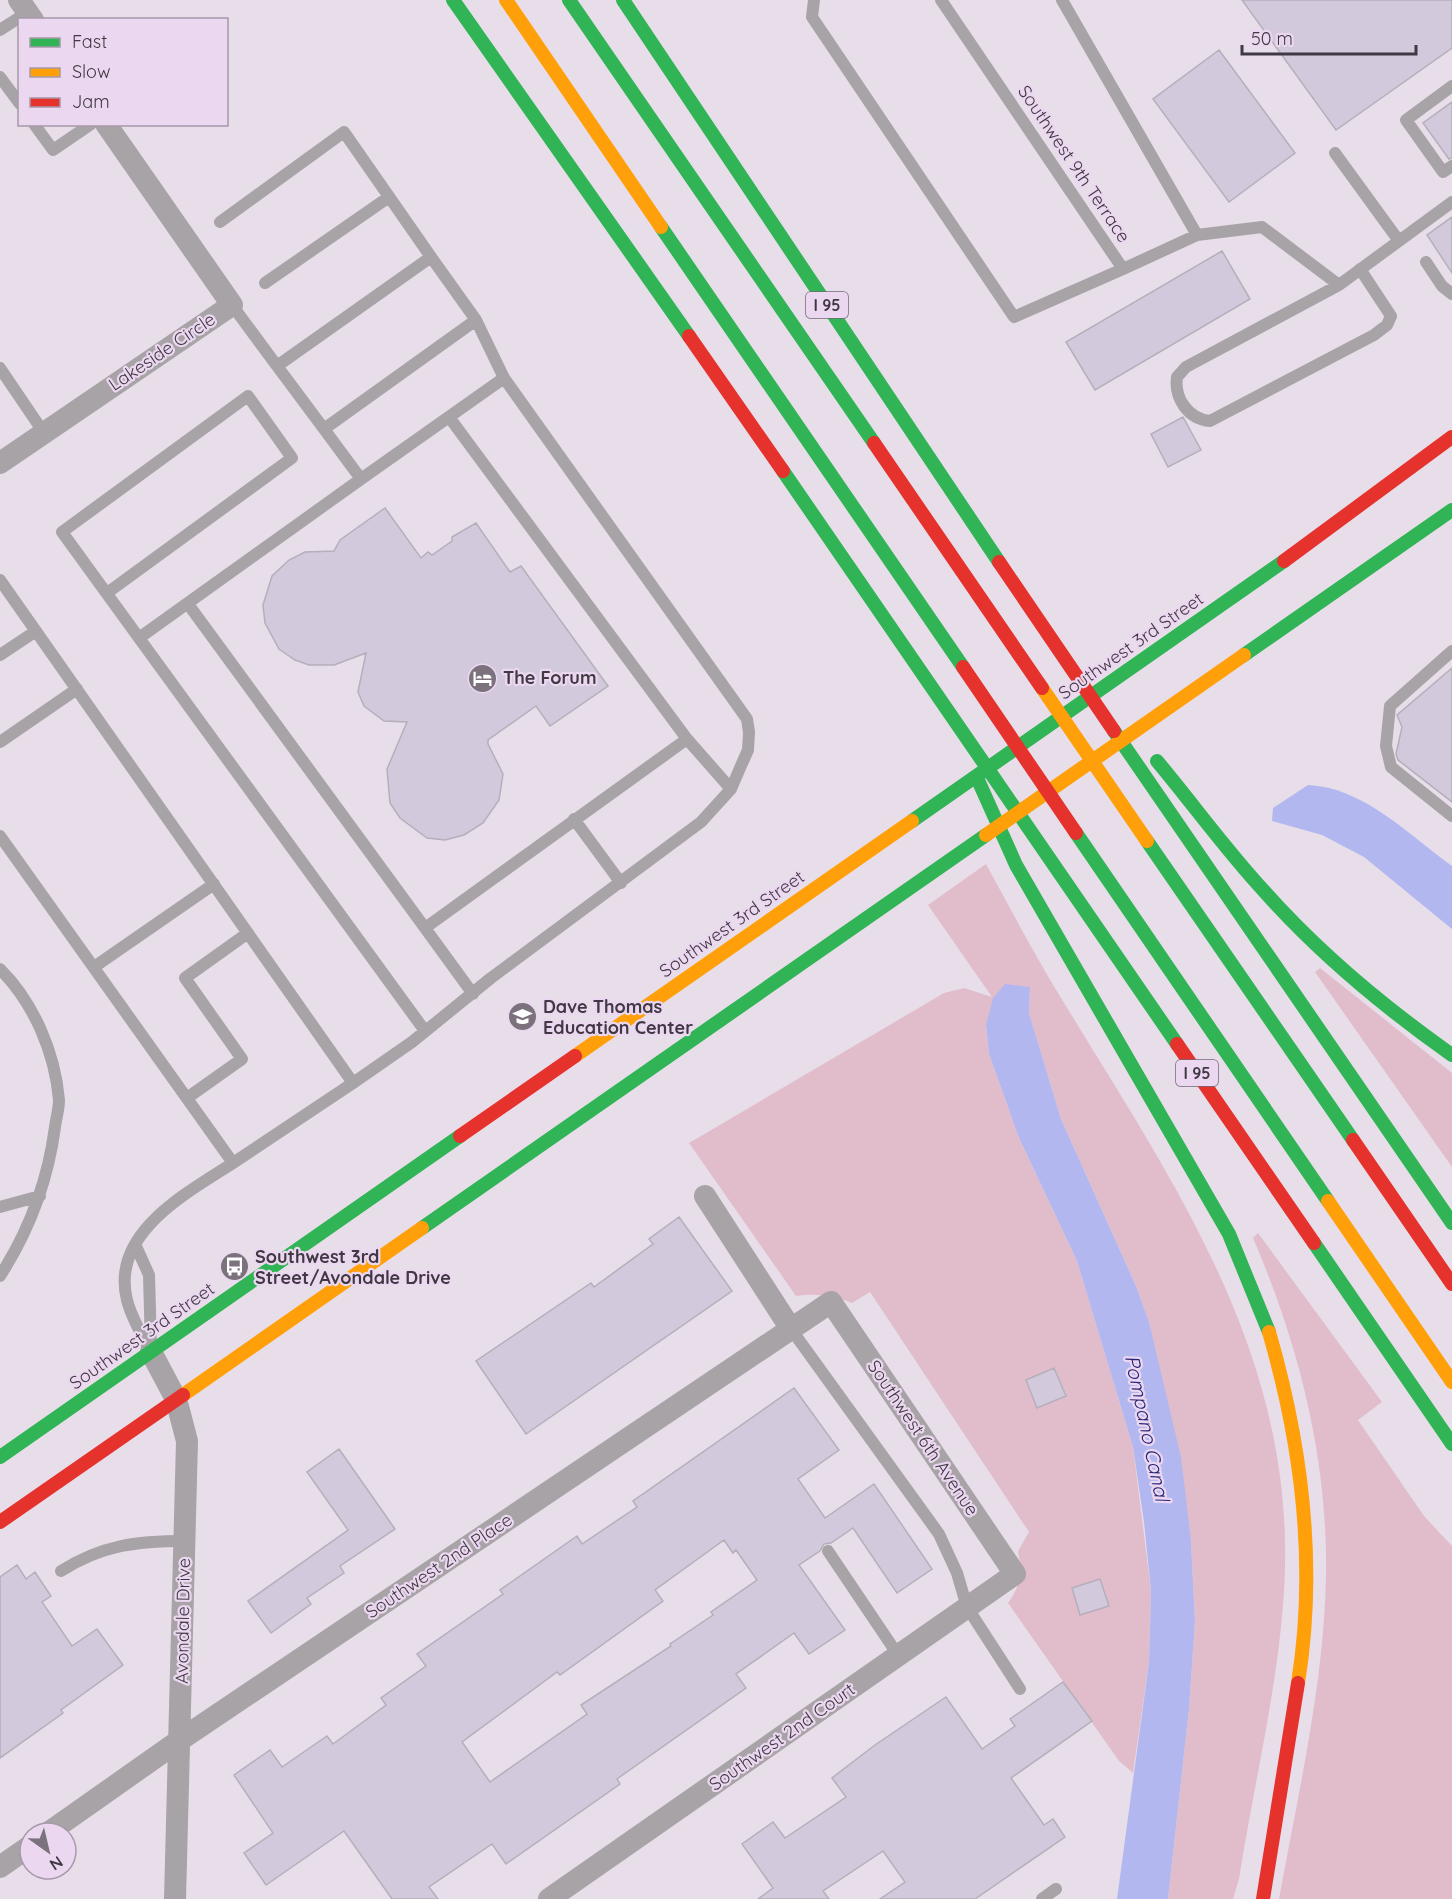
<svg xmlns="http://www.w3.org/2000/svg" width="1452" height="1899" viewBox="0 0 1452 1899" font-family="Quicksand,sans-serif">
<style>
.green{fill:#e1bdcb}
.water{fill:#b2b8ef}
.building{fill:#d2c9dd;stroke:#b5afba;stroke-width:1.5;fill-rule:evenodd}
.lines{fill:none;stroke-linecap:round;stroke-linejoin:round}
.lane{stroke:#a8a3a7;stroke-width:12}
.street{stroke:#a8a3a7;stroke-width:22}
.fast{stroke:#30b455;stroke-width:14}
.slow{stroke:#ff9f0a;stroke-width:14}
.jam{stroke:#e5322d;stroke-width:14}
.labels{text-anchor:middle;stroke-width:4.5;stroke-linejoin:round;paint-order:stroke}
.shield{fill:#ebd8f0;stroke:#736876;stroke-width:1.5}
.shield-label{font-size:16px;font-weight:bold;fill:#403842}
.street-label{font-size:18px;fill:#403842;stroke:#ebd8f0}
.poi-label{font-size:18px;font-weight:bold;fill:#403842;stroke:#ebd8f0;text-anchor:start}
.water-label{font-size:20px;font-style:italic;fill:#262478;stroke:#ebd8f0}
</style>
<rect width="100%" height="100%" fill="#e8deea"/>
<path class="green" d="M986,864C1009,906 1031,948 1055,988C1171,1180 1299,1355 1284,1592C1278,1688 1254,1783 1239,1879L1233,1899H1168L1189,1709L1195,1622L1191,1540L1149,1322L1136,1286L1061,1119L1029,1013L1030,987L986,1025L989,1054L1019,1138L1077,1261L1133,1447L1151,1591L1149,1662L1133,1773L1119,1761L1008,1603C1021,1585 1022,1573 1018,1551L1029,1532L870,1292L852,1303C833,1295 816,1293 796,1296L689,1143L944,993L964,988L992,997L928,905Z
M1320,968L1452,1073V1167L1315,972Z
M1258,1233L1382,1402L1358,1420L1424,1516L1452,1546V1899H1279C1298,1793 1324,1685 1326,1576C1328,1459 1299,1345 1253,1238Z"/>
<path class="water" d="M1308,785C1363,787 1409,835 1452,866V929L1364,857L1322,835L1272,821L1273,808Z
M1005,984L1030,987L1029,1013L1061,1119L1136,1286L1149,1322L1181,1457L1191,1540L1195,1622L1189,1709L1168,1899H1117L1149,1662L1151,1591L1144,1522L1133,1447L1077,1261L1019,1138L989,1054L986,1025L993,998Z"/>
<path class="building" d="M1242,0H1452V48L1336,130Z
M1219,50L1295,153L1229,202L1153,99Z
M1452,102V158L1449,159L1423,123Z
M1452,217V273L1427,235Z
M1222,251L1250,299L1095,390L1066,342Z
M1183,417L1201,450L1168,467L1151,434Z
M385,508L421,558L428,552L432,555L452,541V537L476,523L510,572L521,566L608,686L550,726L536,706L488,740V744L503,774L499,800L483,823L464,835L445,840L427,838L400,818L390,803L387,769L407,722L384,721L364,706L358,692L366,653L334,665H309L295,660L279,649L265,623L263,605L272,576L289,560L305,552L334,551L340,540Z
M1452,668V802L1398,760L1396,754L1402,727L1397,715Z
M679,1217L732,1291L526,1434L476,1361L591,1283L594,1287L653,1244L649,1239Z
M1054,1368L1066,1396L1037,1408L1026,1380Z
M794,1388L839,1450L798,1479L825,1518L874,1484L932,1569L897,1593L853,1528L831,1543L824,1544L820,1551L799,1565L845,1630L809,1654L794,1633L736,1674L746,1688L617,1779L620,1784L506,1864L492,1844L429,1887L438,1899H392L344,1831L266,1885L244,1853L273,1833L234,1775L270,1750L282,1767L327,1736L333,1744L386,1705L381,1698L426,1666L417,1654L503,1594L500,1590L577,1536L582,1544L637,1507L633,1501ZM724,1540L733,1553L736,1550L757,1580L711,1612L713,1615L670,1644L671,1646L581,1705L587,1714L490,1782L462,1742L557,1672L560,1675L663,1601L655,1590Z
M339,1449L395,1529L340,1566L344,1573L307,1598L311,1604L271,1633L248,1601L348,1530L307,1472Z
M17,1565L26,1579L35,1572L51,1596L42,1602L72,1646L97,1629L123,1665L61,1710L63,1713L0,1758V1577Z
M1100,1579L1109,1606L1080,1615L1072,1588Z
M1063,1682L1092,1721L1011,1778L1044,1825L1053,1819L1065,1837L975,1899H880L905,1882L883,1851L823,1891L829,1899H758L773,1888L742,1844L773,1822L785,1838L846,1797L832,1778L875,1745L946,1697L982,1749L1015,1726L1010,1719Z"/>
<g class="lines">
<path class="lane" d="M814,0L812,17L1014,317L1123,269
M941,0L1123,269L1197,235L1262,227L1339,285L1452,202
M1062,0L1197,235
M0,30L28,12
M0,77L20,104
M1452,86L1406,120L1443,172L1452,166
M34,124L53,150L91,124
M1335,153L1399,241
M220,222L344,132L431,257
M1426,262L1442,286L1452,294
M265,283L389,197
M1339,285L1186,367L1177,377C1174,398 1188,419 1210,421L1374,335L1387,325L1391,316L1360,269
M232,305L277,366
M0,368L44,433
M449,417L687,739L731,789
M324,429L277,366L431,257L476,320
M0,580L353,1083L233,1163
M107,593L292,458L248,396L62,532L139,638L361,479
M188,604L425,928
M139,638L425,1031
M1452,651L1390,706L1386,746L1391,767L1452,816
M0,655L36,631
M0,742L77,689
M574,819L621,883
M0,836L233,1163C187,1193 110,1233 127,1300C131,1317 142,1335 150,1351
M94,967L214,884
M0,969C34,1003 55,1053 59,1100C59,1109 56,1119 55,1127C48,1180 29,1231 0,1276
M473,994L425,928L687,739
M353,1083L412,1042L491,978L701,822L731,789L740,768L748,750L749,732L747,719L504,378L476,320L324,429L361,479L504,378
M187,1098L242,1059L185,978L248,933
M0,1207L40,1196
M135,1244L149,1275L151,1347
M791,1329L939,1534L957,1573L967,1607L1020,1689
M828,1551L898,1655
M61,1571C102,1545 137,1541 185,1541
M1042,1899L1056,1889"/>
<path class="street" d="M19,0L33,20
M0,463L232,305L106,124
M705,1196L791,1329
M151,1352L176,1399L187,1441L175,1899
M48,1833L180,1740L831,1302L1015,1574L549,1899
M0,1867L30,1846"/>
<path class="fast" d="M453,0L689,336
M569,0L874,443
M623,0L999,562
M661,227L963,667
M783,471L1177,1044
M1244,655L1452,510
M1114,731L1452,1223
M1157,761C1193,804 1226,850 1264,891C1319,953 1384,1007 1452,1055
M978,780L1016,865L1229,1234L1269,1332
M912,821L1284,561
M1076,833L1328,1201
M1147,841L1353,1140
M422,1228L986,835
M1314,1243L1452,1444
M0,1457L460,1136"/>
<path class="slow" d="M506,0L661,227
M1042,688L1147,841
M986,835L1244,655
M575,1056L912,821
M1328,1201L1452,1382
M1269,1332C1302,1446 1317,1565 1298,1683
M183,1395L422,1228"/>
<path class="jam" d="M689,336L783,471
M874,443L1042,688
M1284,561L1452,437
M999,562L1114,731
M963,667L1076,833
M1177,1044L1314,1243
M460,1136L575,1056
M1353,1140L1452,1284
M0,1522L183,1395
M1263,1899L1298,1683"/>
</g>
<defs>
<symbol id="hotel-disc" viewBox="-11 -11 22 22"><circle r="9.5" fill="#7b727d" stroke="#ebd8f0"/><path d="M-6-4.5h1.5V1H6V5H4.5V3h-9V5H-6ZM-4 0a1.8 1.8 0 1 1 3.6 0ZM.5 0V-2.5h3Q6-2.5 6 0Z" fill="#fff"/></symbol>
<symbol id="school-disc" viewBox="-11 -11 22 22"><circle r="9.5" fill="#7b727d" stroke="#ebd8f0"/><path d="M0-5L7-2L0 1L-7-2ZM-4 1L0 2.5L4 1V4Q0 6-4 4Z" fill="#fff"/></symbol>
<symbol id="bus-disc" viewBox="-11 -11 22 22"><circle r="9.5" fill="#7b727d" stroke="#ebd8f0"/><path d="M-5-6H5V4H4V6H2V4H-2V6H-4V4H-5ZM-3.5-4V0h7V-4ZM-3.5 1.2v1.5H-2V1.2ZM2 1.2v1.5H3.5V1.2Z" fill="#fff"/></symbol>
</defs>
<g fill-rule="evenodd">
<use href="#hotel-disc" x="466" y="662" width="33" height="33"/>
<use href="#school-disc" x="506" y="1000" width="33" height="33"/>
<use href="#bus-disc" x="218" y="1250" width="33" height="33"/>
</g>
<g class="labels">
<g class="shield">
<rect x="806" y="292" width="42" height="26" rx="4.5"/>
<rect x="1176" y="1060" width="42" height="26" rx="4.5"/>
</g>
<g class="shield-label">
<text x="827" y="311">I 95</text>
<text x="1197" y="1079">I 95</text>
</g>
<g class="street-label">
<text transform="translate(1074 164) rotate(56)" y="6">Southwest 9th Terrace</text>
<text transform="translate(162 352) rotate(-34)" y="6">Lakeside Circle</text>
<text transform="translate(1131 646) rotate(-35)" y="6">Southwest 3rd Street</text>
<text transform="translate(732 924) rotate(-35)" y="6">Southwest 3rd Street</text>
<text transform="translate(142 1336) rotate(-35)" y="6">Southwest 3rd Street</text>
<text transform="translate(923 1438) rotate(56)" y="6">Southwest 6th Avenue</text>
<text transform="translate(439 1566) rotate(-34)" y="6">Southwest 2nd Place</text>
<text transform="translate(183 1621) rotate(-89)" y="6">Avondale Drive</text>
<text transform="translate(782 1737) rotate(-35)" y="6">Southwest 2nd Court</text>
</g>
<g class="poi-label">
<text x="503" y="684">The Forum</text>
<text x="543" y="1013">Dave Thomas<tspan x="543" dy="21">Education Center</tspan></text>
<text x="255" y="1263">Southwest 3rd<tspan x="255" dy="21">Street/Avondale Drive</tspan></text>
</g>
<g class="water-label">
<text transform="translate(1147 1428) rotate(78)" y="7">Pompano Canal</text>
</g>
</g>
<rect x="18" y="18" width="210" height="108" fill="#ebd8f0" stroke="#a798aa" stroke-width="1.5"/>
<rect x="30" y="38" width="30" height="9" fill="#30b455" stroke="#a798aa" stroke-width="1.5"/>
<text x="72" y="48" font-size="18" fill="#403842">Fast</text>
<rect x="30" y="68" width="30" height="9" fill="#ff9f0a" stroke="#a798aa" stroke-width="1.5"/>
<text x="72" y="78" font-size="18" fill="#403842">Slow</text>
<rect x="30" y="98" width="30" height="9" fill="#e5322d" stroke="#a798aa" stroke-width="1.5"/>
<text x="72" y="108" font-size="18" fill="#403842">Jam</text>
<g transform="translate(48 1851) rotate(146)"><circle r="28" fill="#ebd8f0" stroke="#a798aa" stroke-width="1.5"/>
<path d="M0-4.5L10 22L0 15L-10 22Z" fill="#7b727d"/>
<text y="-9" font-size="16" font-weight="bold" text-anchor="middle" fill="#403842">N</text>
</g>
<path d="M1242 45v9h174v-9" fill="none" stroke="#403842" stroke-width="3"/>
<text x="1251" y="45" font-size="18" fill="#403842" stroke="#ebd8f0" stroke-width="4.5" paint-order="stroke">50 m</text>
</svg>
